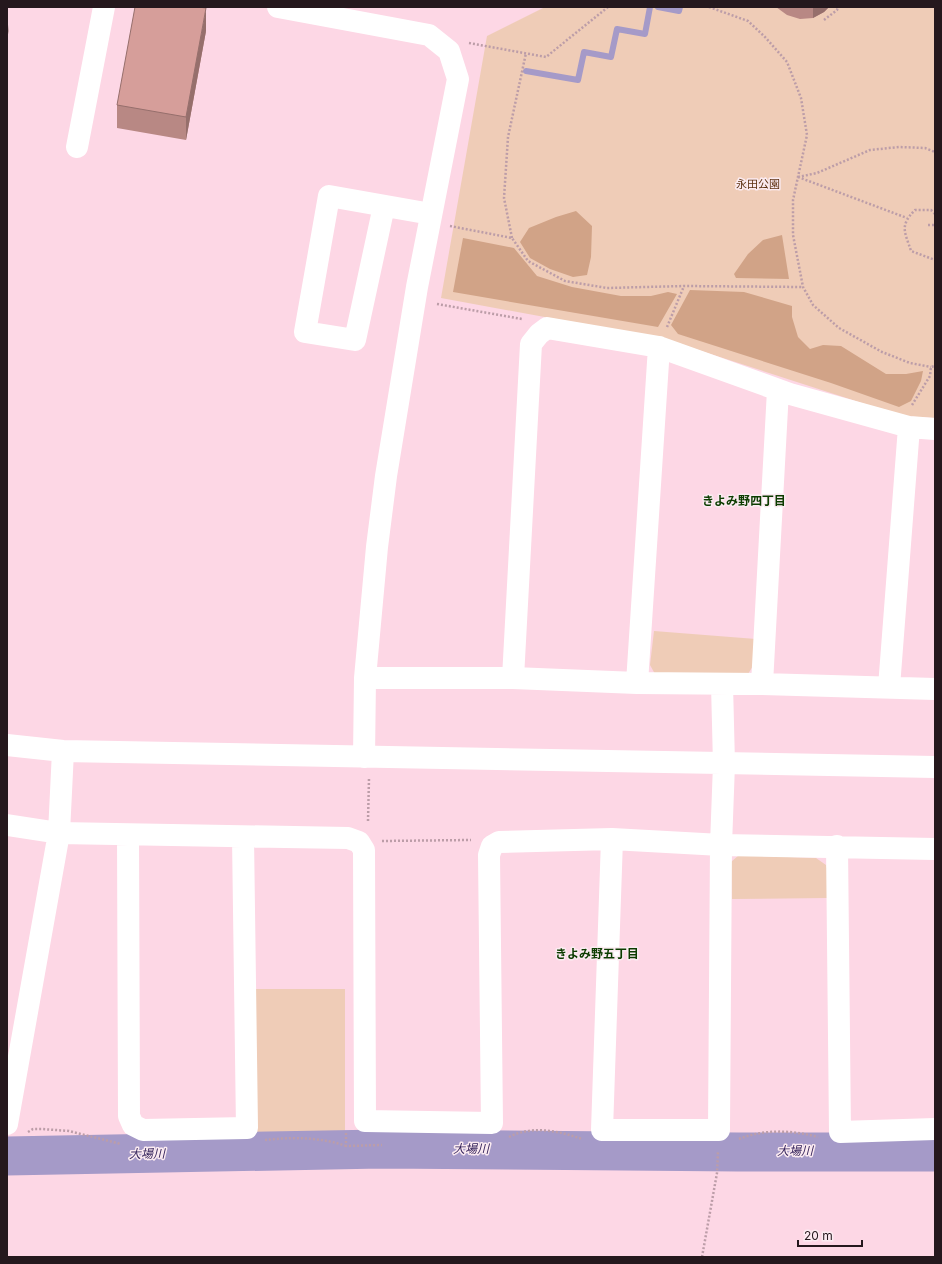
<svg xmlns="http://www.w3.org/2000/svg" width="942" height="1264" viewBox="0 0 942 1264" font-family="Inter,'Noto Sans JP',sans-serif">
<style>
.green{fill:#efccb7}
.forest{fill:#d1a387}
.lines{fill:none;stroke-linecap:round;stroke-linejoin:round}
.stream{stroke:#a59ac8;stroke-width:6}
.river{stroke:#a59ac8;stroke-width:39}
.path{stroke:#bc9da8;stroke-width:2.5;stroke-dasharray:2 2;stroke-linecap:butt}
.minor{stroke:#fff;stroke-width:22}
.wall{fill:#b88884}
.shaded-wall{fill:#966f6c}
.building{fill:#d69e9a;stroke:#966f6c}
.labels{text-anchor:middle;stroke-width:3;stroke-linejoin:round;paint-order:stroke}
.park-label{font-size:11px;fill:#5d3111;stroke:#fbebf1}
.neighbourhood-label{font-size:12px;font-weight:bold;fill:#0c3c00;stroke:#fbebf1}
.water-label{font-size:12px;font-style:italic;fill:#35235b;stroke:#fbebf1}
</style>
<rect width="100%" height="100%" fill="#fdd7e5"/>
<path class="green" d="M545,7H935V418L902,416L664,339L441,298L487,36Z
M654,631L756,639L753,666L748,674H655L650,665Z
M739,855L816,858L826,865L829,875L827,898L732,899L731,862Z
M255,989H345V1133H255Z"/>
<path class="forest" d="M576,211L592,226L591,257L587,275L573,277L550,269L530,258L520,242L529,228L556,217Z
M782,235L789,279L736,278L734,274L748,254L763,240Z
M463,238L514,248L537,276L572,287L621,296H651L668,292L677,294L658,327L453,292Z
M690,290L744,292L792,306V317L798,337L810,349L823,345L841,346L886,374H906L923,371L921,381L911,401L899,407L831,383L678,334L671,325Z"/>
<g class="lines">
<path class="stream" d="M658,7L679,11L680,7
M526,71L578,80L584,52L611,57L617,29L645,34L650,7"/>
<path class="river" d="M7,1156L381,1149L738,1152H935"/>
<path class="path" d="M709,7L748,21L765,37L787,62L801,98L807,135L793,200V235L803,287L813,305L839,328L882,352L910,363L931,367
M824,20L837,10L838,7
M469,43L546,57L608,7
M798,177L817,173L870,150L899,147L925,148L935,152
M798,177L907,218
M935,214L931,210H915C899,226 905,232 911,251L935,260
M928,225H935
M450,226L512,238L528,261L565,281L607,288L684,286L803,287
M512,238L504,198L508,137L526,53
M437,304L522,319
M667,327L684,286
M912,405L930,376L931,367L935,366
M368,821L369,778
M382,841L471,840
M28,1132L33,1129H42L69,1131L121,1144
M346,1133V1146L382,1145
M509,1137C532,1125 559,1131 582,1139
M739,1139C764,1129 792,1130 818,1137
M265,1140C291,1137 321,1137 346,1146
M702,1257L717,1173L718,1151"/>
<path class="minor" d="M278,7L429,35L449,51L458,79L417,287L386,476L377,547L365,678L364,757
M77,147L104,7
M384,206L355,340L305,332L329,196C363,202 397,208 431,214
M365,678H513L637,683L762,684L935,689
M513,678L531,344L539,334L547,328L659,347L790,394L909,427L935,429
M637,683L659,347
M762,684L778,390
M889,687L909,427
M7,745L63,751L935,767
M7,825L59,833L348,838L359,842L364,850L365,1121L492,1123L489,855L492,846L499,842L612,839L721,845L935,849
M128,835L129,1116L133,1125L143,1130L247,1128L243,837
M612,839L602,1130H719L721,845L724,764L722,684
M837,846L840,1132L935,1129
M7,1124L59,833L63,751"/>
</g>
<path class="wall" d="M776,7H829L824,12L813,18L800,19L787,15Z
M206,31L186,140L117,128V105Z"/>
<path class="shaded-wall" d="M813,7H829L824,12L813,18Z
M206,8V31L186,140V117Z
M8,31V53L7,60V38Z"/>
<path class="building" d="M135,7H198L206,8L186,117L117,105Z
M7,18L8,31L7,38Z"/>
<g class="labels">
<g class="park-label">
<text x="758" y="188">永田公園</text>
</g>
<g class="neighbourhood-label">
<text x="744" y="505">きよみ野四丁目</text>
<text x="597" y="958">きよみ野五丁目</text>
</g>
<g class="water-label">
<text x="471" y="1153">大場川</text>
<text x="795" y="1155">大場川</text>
<text transform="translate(147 1154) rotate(-1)" y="4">大場川</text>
</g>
</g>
<rect width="942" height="1264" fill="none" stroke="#25181d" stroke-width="16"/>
<path d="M798 1240v6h64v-6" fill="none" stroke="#25181d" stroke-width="2"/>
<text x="804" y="1240" font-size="12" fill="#25181d" stroke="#fbebf1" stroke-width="3" paint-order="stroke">20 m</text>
</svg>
